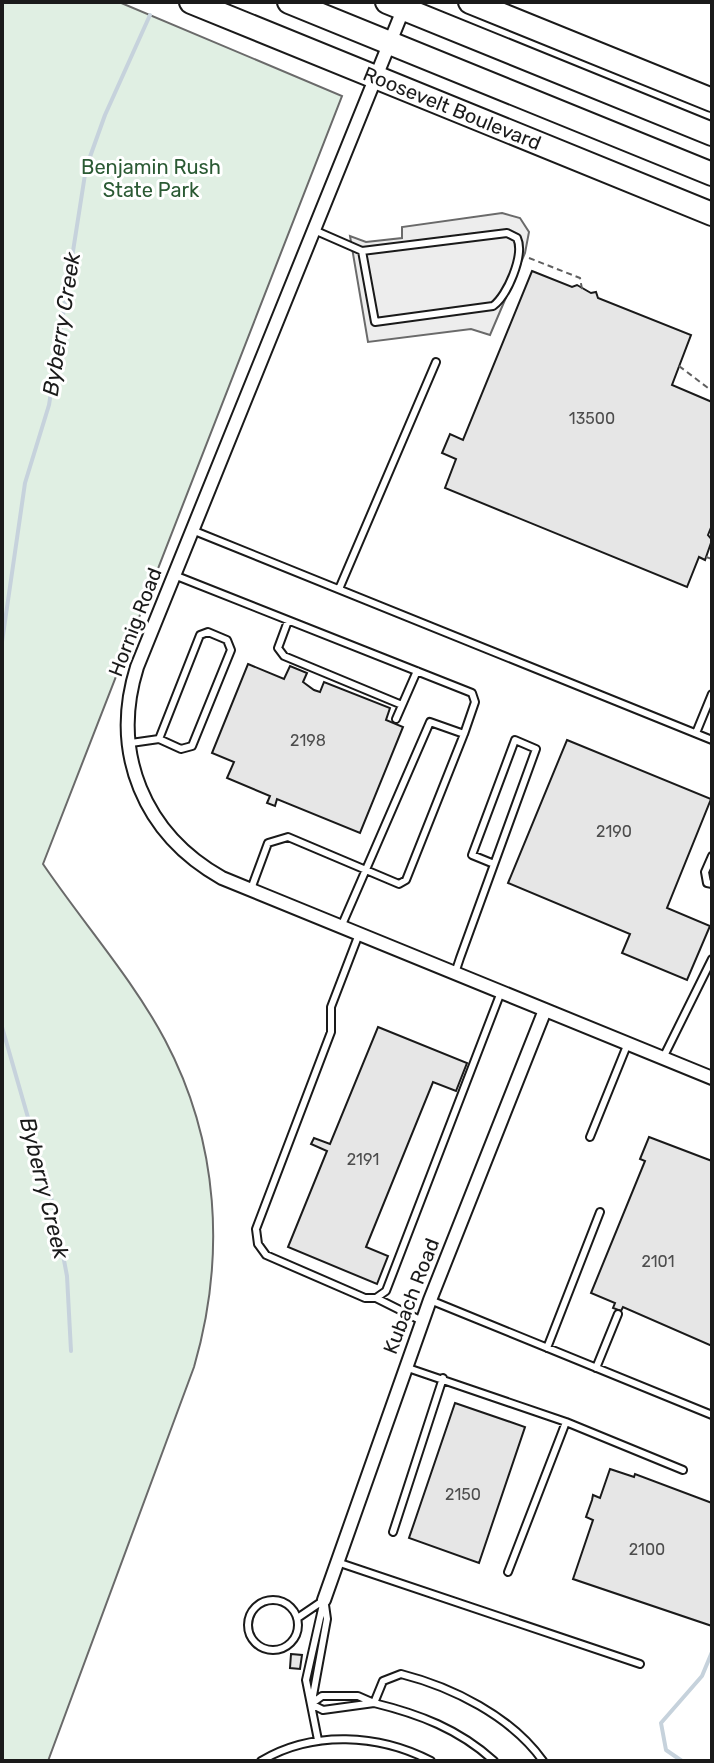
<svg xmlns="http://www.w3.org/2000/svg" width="714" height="1763" viewBox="0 0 714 1763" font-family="Rubik,sans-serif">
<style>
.green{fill:#e0efe3;stroke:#6a6a6a;stroke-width:2}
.parking{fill:#ededed;stroke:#6a6a6a;stroke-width:2}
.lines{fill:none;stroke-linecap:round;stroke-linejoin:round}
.stream{stroke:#c6d2dc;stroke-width:4}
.building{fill:#e6e6e6;stroke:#1a1a1a;stroke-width:2}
.lane-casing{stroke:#1a1a1a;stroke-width:10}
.street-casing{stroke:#1a1a1a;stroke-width:16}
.highway-casing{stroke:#1a1a1a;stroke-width:26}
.path{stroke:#5f5f5f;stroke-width:2;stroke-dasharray:6 4;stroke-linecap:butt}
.lane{stroke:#fff;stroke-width:6}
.street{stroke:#fff;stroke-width:12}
.highway{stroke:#fff;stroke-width:22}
.labels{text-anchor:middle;stroke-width:6;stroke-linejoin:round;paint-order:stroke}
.number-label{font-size:16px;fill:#4d4d4d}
.street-label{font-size:20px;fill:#1a1a1a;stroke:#fff}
.park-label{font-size:20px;fill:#2b5a34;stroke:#fff}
.water-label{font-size:22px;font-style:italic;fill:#1a1a1a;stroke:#fff}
</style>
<rect width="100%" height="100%" fill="#fff"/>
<path class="green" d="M2,2H119L342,96L43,864C83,923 132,978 165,1040C219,1142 226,1257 194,1367L48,1761H2Z"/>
<path class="parking" d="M502,213L520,218L529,232L525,253L490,335L471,329L368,342L350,236L366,242L402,238V227Z"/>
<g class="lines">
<path class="stream" d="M2,642L25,483L49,405L86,168L105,115L150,15
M2,1027L54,1208L67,1276L71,1351
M682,1761L666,1750L661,1723L702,1676L712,1652"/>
</g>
<path class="building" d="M532,271L572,287L577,285L591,293L596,292L598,298L691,335L672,385L712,402V525L708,535L712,540L705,560L699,557L687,587L445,488L456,459L442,453L450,434L463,440Z
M248,664L284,679L290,666L307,673L303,682L314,690L320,692L324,682L390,708L386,720L403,727L360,833L277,799L275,806L267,803L270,796L227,778L234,762L212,753Z
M567,740L711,799L667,908L710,926L687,980L622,953L630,934L508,883Z
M378,1027L467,1063L456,1091L433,1082L366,1247L388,1256L377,1284L288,1247L327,1151L311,1144L314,1138L330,1144Z
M649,1137L712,1161V1346L623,1307L621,1311L613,1308L615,1303L591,1293L645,1161L640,1159Z
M455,1403L525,1427L479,1563L409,1538Z
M610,1469L634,1477L635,1474L712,1503V1626L573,1579L593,1520L586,1517L592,1500L593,1495L600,1498Z
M291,1654L302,1655L300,1669L290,1668Z"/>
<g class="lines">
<defs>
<path id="lane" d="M314,230L362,251L507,233L517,238C525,255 507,296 493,306L375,322L362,251
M192,530L712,740
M174,575L472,693L475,702L464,734L430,722L341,927
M339,589L436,362
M288,621L278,648L284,656L402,705
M396,719L417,671
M696,733L712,694
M131,743L159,739L200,635L208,632L227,640L231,650L192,746L181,749L159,739
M712,856L705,872L707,883L712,884
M251,889L268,843L288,837L399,884L406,880L464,734
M359,934L331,1007V1032L256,1229L258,1244L266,1255L365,1298H376L386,1291L501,992
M455,973L460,958L536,749L515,740L472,855L494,864
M663,1058L712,959
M590,1137L628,1043
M376,1298L422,1321
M430,1300L712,1415
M547,1348L600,1212
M405,1367L566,1422L683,1470
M596,1368L618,1314
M393,1532L443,1378
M337,1562L640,1664
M508,1572L566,1422
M248 1625a25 25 0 1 1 50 0a25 25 0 1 1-50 0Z
M299,1617L324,1600
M322,1696H358L374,1703L323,1710L311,1704Z
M312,1701L327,1619L325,1605
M318,1740L306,1680L324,1600
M261,1761C313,1730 379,1734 431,1761
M494,1761C459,1729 419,1714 374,1703L383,1681L401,1674C452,1687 511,1716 543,1761"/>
<path id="street" d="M405,5L137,667C110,753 144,834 222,878L712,1078
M324,1600L430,1300L545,1010"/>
<g id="highway">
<path id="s1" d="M191,2L712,214"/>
<path d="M289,2L712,174"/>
<path d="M387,2L712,134"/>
<path d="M470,2L712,100"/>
</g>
</defs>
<use href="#lane" class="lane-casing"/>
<use href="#street" class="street-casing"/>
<use href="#highway" class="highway-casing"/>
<path class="path" d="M529,258L580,278L582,289
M679,366L712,391
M706,557L712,559"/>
<use href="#lane" class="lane"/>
<use href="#street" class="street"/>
<use href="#highway" class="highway"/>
</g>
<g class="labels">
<g class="number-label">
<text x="592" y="424">13500</text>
<text x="308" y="746">2198</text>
<text x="614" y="837">2190</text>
<text x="363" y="1165">2191</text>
<text x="658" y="1267">2101</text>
<text x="463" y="1500">2150</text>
<text x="647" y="1555">2100</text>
</g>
<g class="street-label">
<text dy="7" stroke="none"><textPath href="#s1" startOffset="282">Roosevelt Boulevard</textPath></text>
<text transform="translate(135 622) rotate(-69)" y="7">Hornig Road</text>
<text transform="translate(411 1296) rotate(-69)" y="7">Kubach Road</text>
</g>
<g class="park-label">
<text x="151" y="174">Benjamin Rush<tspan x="151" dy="23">State Park</tspan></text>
</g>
<g class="water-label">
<text transform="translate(61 324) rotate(-81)" y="8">Byberry Creek</text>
<text transform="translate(45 1188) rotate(76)" y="8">Byberry Creek</text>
</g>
</g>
<rect width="714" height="1763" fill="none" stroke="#1a1a1a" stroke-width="8"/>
</svg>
